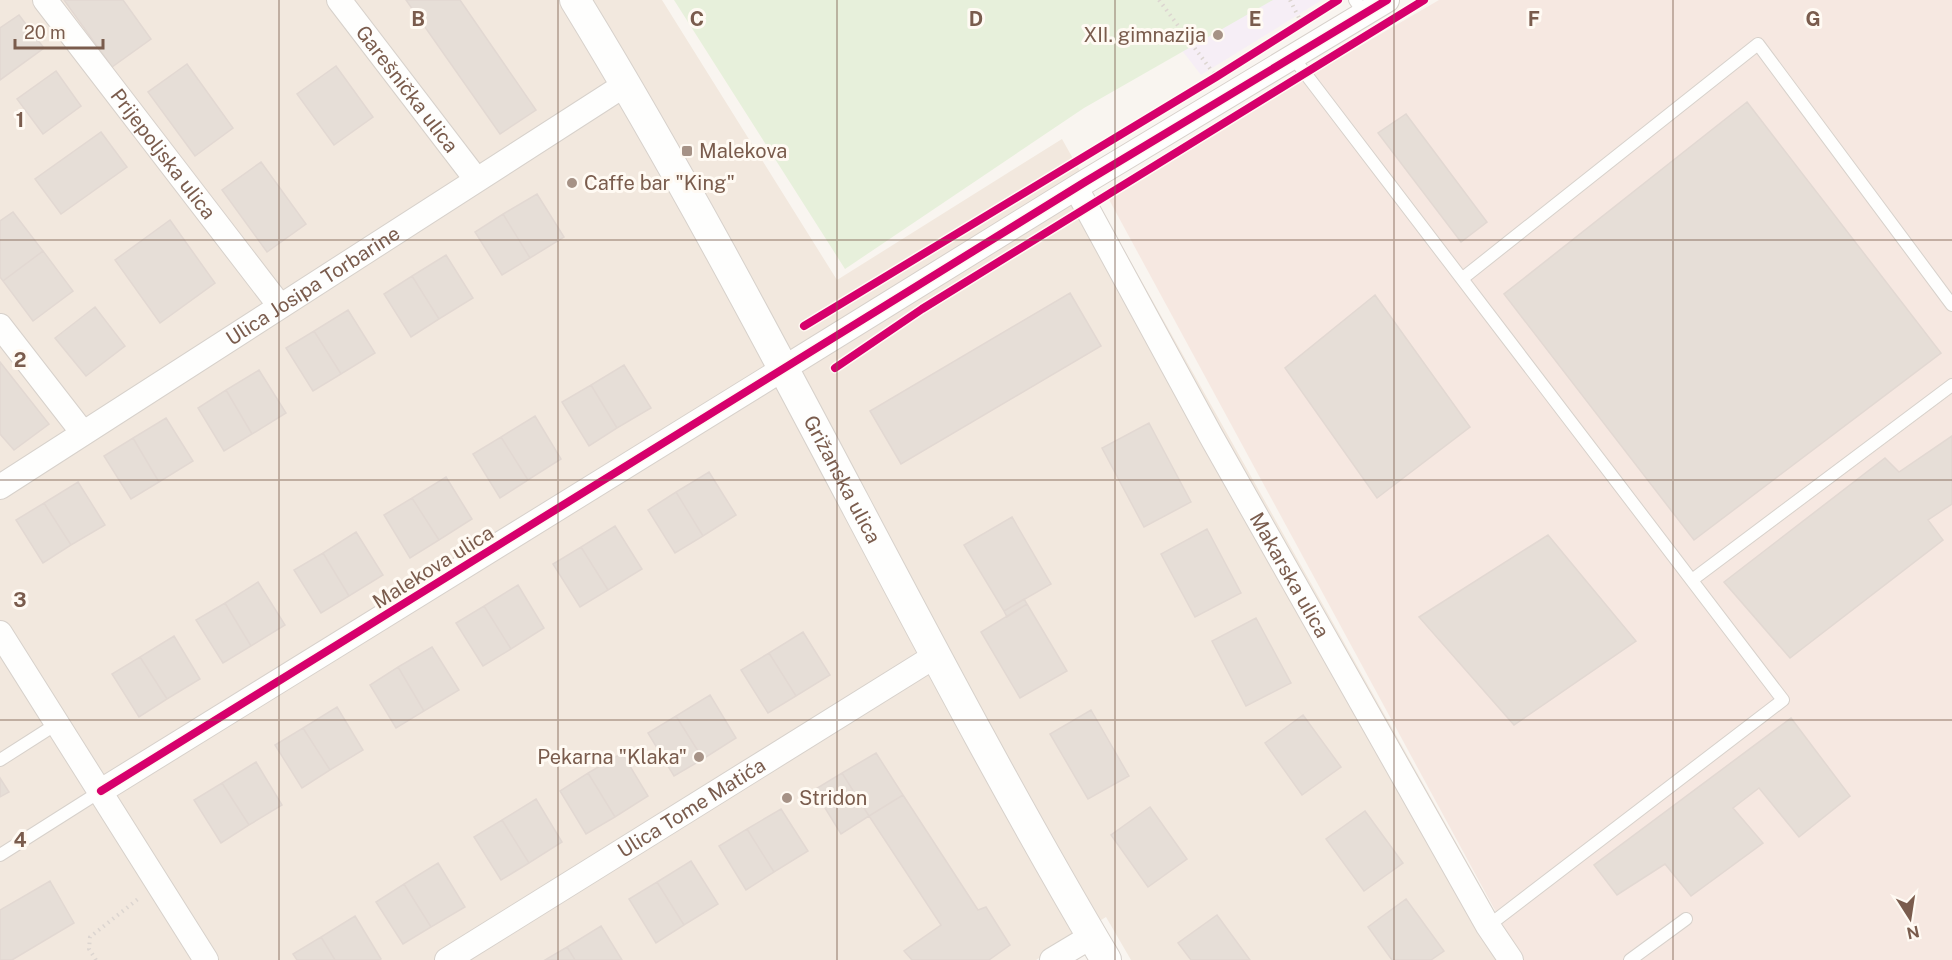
<svg xmlns="http://www.w3.org/2000/svg" width="1952" height="960" viewBox="0 0 1952 960" font-family="'Public Sans',sans-serif">
<style>
.residential{fill:#f2e8de}
.commercial{fill:#f6e8e1}
.education{fill:#f6eef6}
.green{fill:#e7f0db}
.building{fill:#e6ded7;stroke:#e2d8d2;stroke-width:1.5}
.lines{fill:none;stroke-linecap:round;stroke-linejoin:round}
.service-casing{stroke:#d7d1cb;stroke-width:14}
.minor-casing{stroke:#d7d1cb;stroke-width:26}
.tertiary-casing{stroke:#d7d1cb;stroke-width:32}
.path{stroke:#dcd5d0;stroke-width:4;stroke-dasharray:1.5 4.5;stroke-linecap:butt}
.service{stroke:#fefefd;stroke-width:12}
.minor{stroke:#fefefd;stroke-width:24}
.tertiary{stroke:#fefefd;stroke-width:30}
.cycleway-casing{stroke:#fffaf3;stroke-width:11}
.cycleway{stroke:#d6006c;stroke-width:8}
.grid{fill:none;stroke:#7a5c4d;stroke-width:1.5;stroke-opacity:0.55}
.poi-dot{fill:#a69286;stroke:#fffaf3;stroke-width:2}
.labels{text-anchor:middle;stroke-width:6;stroke-linejoin:round;paint-order:stroke}
.poi-label{font-size:20px;fill:#7a5c4d;stroke:#fffaf3;text-anchor:start}
.street-label{font-size:20px;fill:#7a5c4d;stroke:#fffaf3}
.grid-label{font-size:20px;text-anchor:middle;font-weight:bold;fill:#7a5c4d;stroke:#fffaf3;stroke-width:6;stroke-linejoin:round;paint-order:stroke}
</style>
<rect width="100%" height="100%" fill="#f9f5f0"/>
<path class="residential" d="M0,0H662L837,280L1062,139L1522,960H1131L1106,917L1036,960H0Z"/>
<path class="commercial" d="M1439,0H1952V960H1522L1106,194Z"/>
<path class="education" d="M1143,0H1322L1201,75Z"/>
<path class="green" d="M674,0H1273L1084,108L845,269Z"/>
<path class="building" d="M64,0H123L151,39L112,67Z
M406,0H460L536,110L500,134Z
M19,15L44,48L0,80V28Z
M187,64L233,128L195,156L148,92Z
M336,66L373,117L334,145L297,94Z
M56,71L81,106L43,134L17,99Z
M1747,102L1941,353L1694,540L1504,294Z
M1406,114L1487,222L1461,242L1378,133Z
M101,132L127,167L61,214L35,179Z
M261,162L306,224L267,252L222,190Z
M537,194L564,237L530,258L503,214Z
M13,212L43,251L3,281L0,277V221Z
M503,214L530,258L502,275L475,232Z
M170,220L215,283L160,323L115,260Z
M43,251L73,291L33,321L3,281Z
M446,255L473,298L439,319L412,276Z
M412,276L439,319L411,337L384,294Z
M1070,293L1101,346L901,464L870,411Z
M1375,295L1470,427L1377,498L1285,368Z
M95,307L125,346L86,376L55,338Z
M348,310L375,353L341,374L314,331Z
M314,331L341,374L313,391L286,348Z
M0,362L49,424L14,450L0,434Z
M624,365L651,408L617,428L591,385Z
M259,370L286,413L252,434L226,390Z
M591,385L617,428L589,446L562,402Z
M226,390L252,434L224,451L198,408Z
M535,416L561,459L528,480L501,437Z
M166,418L193,461L159,482L133,438Z
M1149,423L1191,502L1144,527L1102,448Z
M1952,436V504L1928,520L1943,540L1790,658L1724,582L1885,458L1899,472Z
M501,437L528,480L500,498L473,454Z
M133,438L159,482L131,499L104,456Z
M709,472L736,515L703,536L676,492Z
M446,477L472,519L439,540L412,498Z
M78,482L105,525L71,545L44,503Z
M676,492L703,536L675,553L648,510Z
M412,498L439,540L410,558L384,515Z
M44,503L71,545L43,563L16,520Z
M1012,517L1051,584L1004,611L964,545Z
M615,526L642,569L608,590L581,547Z
M1207,529L1241,593L1195,617L1161,554Z
M356,532L383,575L349,596L323,553Z
M1548,535L1636,641L1514,725L1419,617Z
M581,547L608,590L580,607L553,564Z
M323,553L349,596L321,613L294,570Z
M258,582L285,625L251,646L225,603Z
M518,585L544,628L511,649L484,606Z
M1024,599L1027,604L1007,617L1004,611Z
M225,603L251,646L223,663L196,620Z
M1027,604L1067,671L1020,698L981,632Z
M484,606L511,649L483,666L456,623Z
M1256,618L1291,683L1246,706L1212,641Z
M803,632L830,675L796,696L769,653Z
M174,636L200,679L167,699L140,657Z
M432,647L459,690L424,711L398,667Z
M769,653L796,696L768,713L741,670Z
M140,657L167,699L139,717L112,674Z
M398,667L424,711L396,728L370,685Z
M710,695L736,738L703,759L676,716Z
M337,707L363,750L330,770L303,728Z
M1091,710L1129,776L1088,799L1050,734Z
M1303,715L1341,767L1302,795L1265,743Z
M676,716L703,759L674,776L648,733Z
M1791,718L1850,796L1799,837L1759,788L1733,808L1763,843L1691,896L1665,864L1617,895L1594,865Z
M303,728L330,770L302,788L275,745Z
M622,753L648,796L615,817L588,773Z
M876,753L903,795L869,816L842,773Z
M256,762L282,805L249,825L222,783Z
M588,773L615,817L586,834L560,791Z
M842,773L869,816L841,834L814,790Z
M0,778L9,792L0,797Z
M222,783L249,825L221,843L194,800Z
M903,795L978,910L986,907L1010,945L989,960H912L904,951L941,925L869,816Z
M536,799L562,842L529,863L502,820Z
M1150,807L1187,859L1148,887L1111,835Z
M781,809L808,851L774,872L747,829Z
M1365,811L1403,863L1364,891L1326,839Z
M502,820L529,863L501,880L474,837Z
M747,829L774,872L746,890L719,846Z
M691,861L718,904L684,925L657,882Z
M438,863L465,907L431,927L404,884Z
M50,881L74,923L12,960H0V910Z
M657,882L684,925L656,943L629,899Z
M404,884L431,927L403,944L376,902Z
M1406,899L1444,951L1431,960H1392L1368,927Z
M1217,915L1250,960H1191L1178,943Z
M355,916L381,959L380,960H335L321,937Z
M601,926L622,960H575L567,947Z
M321,937L335,960H297L293,954Z
M567,947L575,960H545Z"/>
<g class="lines">
<defs>
<path id="service" d="M1355,0L1364,13
M1292,56L1783,700L1488,926
M1463,278L1758,44L1952,305
M1692,580L1952,385
M0,760L58,723
M0,855L101,791
M1630,960L1686,919"/>
<g id="minor">
<path id="s1" d="M45,0L280,306"/>
<path id="s2" d="M339,0L476,179"/>
<path id="s3" d="M1076,188L1211,436L1488,926L1511,960"/>
<path d="M0,326L83,433"/>
<path id="s4" d="M0,487L626,84"/>
<path d="M0,633L206,960"/>
<path d="M101,791L1085,182L1387,0"/>
<path id="s5" d="M447,960L935,656"/>
<path d="M1052,960L1092,936"/>
</g>
<g id="tertiary">
<path id="s6" d="M575,0C766,312 919,645 1106,960"/>
</g>
</defs>
<use href="#service" class="service-casing"/>
<use href="#minor" class="minor-casing"/>
<use href="#tertiary" class="tertiary-casing"/>
<path class="path" d="M1159,0L1214,74
M1290,0L1301,22
M96,960L89,949L90,937L138,899"/>
<use href="#service" class="service"/>
<use href="#minor" class="minor"/>
<use href="#tertiary" class="tertiary"/>
<defs>
<path id="cycleway" d="M804,326L1216,77L1338,0
M835,368L922,309L1424,0
M101,791L1085,182L1387,0"/>
</defs>
<use href="#cycleway" class="cycleway-casing"/>
<use href="#cycleway" class="cycleway"/>
</g>
<path class="grid" d="M279,0V960M558,0V960M837,0V960M1115,0V960M1394,0V960M1673,0V960M0,240H1952M0,480H1952M0,720H1952"/>
<g class="poi-dot">
<circle cx="1218" cy="35" r="6"/>
<rect x="681" y="145" width="12" height="12" rx="3"/>
<circle cx="572" cy="183" r="6"/>
<circle cx="699" cy="757" r="6"/>
<circle cx="787" cy="798" r="6"/>
</g>
<g class="labels">
<g class="poi-label">
<text x="1206" y="42" text-anchor="end">XII. gimnazija</text>
<text x="699" y="158">Malekova</text>
<text x="584" y="190">Caffe bar "King"</text>
<text x="687" y="764" text-anchor="end">Pekarna "Klaka"</text>
<text x="799" y="805">Stridon</text>
</g>
<g class="street-label">
<text dy="7" stroke="none"><textPath href="#s2" startOffset="112">Garešnička ulica</textPath></text>
<text dy="7" stroke="none"><textPath href="#s1" startOffset="194">Prijepoljska ulica</textPath></text>
<text dy="7" stroke="none"><textPath href="#s4" startOffset="372">Ulica Josipa Torbarine</textPath></text>
<text dy="7" stroke="none"><textPath href="#s6" startOffset="549">Grižanska ulica</textPath></text>
<text transform="translate(433 567) rotate(-32)" y="7">Malekova ulica</text>
<text dy="7" stroke="none"><textPath href="#s3" startOffset="442">Makarska ulica</textPath></text>
<text dy="7" stroke="none"><textPath href="#s5" startOffset="288">Ulica Tome Matića</textPath></text>
</g>
</g>
<g class="grid-label">
<text x="418" y="26">B</text>
<text x="697" y="26">C</text>
<text x="976" y="26">D</text>
<text x="1255" y="26">E</text>
<text x="1534" y="26">F</text>
<text x="1813" y="26">G</text>
<text x="20" y="127">1</text>
<text x="20" y="367">2</text>
<text x="20" y="607">3</text>
<text x="20" y="847">4</text>
</g>
<g transform="translate(1910 918) rotate(168)" stroke="#fffaf3" stroke-width="4.5" paint-order="stroke">
<path d="M0-4.5L10 22L0 15L-10 22Z" fill="#7a5c4d"/>
<text y="-9" font-size="16" font-weight="bold" text-anchor="middle" fill="#7a5c4d">N</text>
</g>
<path d="M15 39v9h88v-9" fill="none" stroke="#7a5c4d" stroke-width="3"/>
<text x="24" y="39" font-size="18" fill="#7a5c4d" stroke="#fffaf3" stroke-width="4.5" paint-order="stroke">20 m</text>
</svg>
